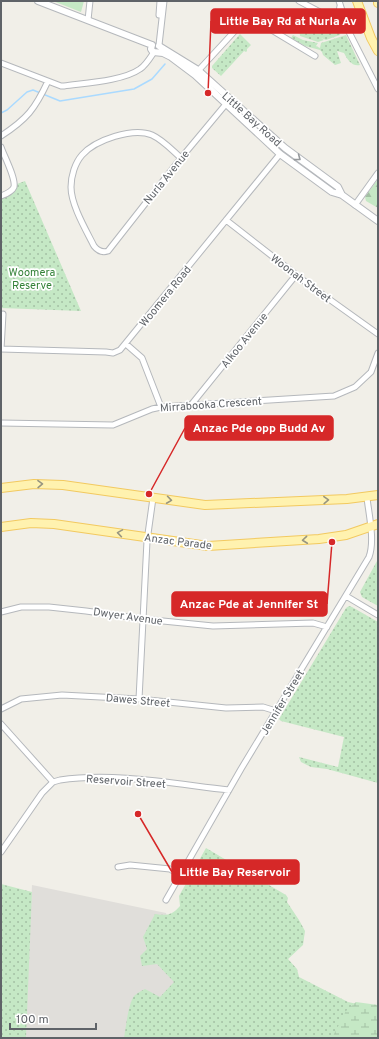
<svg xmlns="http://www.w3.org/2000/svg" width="379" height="1039" viewBox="0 0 379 1039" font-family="Overpass,sans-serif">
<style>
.industrial{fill:#e0deda}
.grass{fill:url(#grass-dots)}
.forest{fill:url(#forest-firs)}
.wetland{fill:url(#wetland-marsh)}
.garden{fill:#c5e8c5}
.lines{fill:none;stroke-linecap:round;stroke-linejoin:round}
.stream{stroke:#aadaff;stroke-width:1.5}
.minor-casing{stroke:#b5b8bc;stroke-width:7}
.tertiary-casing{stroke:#b5b8bc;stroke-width:8}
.primary-casing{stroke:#f2c960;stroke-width:10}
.minor{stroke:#fff;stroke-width:5}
.tertiary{stroke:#fff;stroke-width:6}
.primary{stroke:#fff2af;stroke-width:8}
.oneway{stroke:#979a9d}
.oneway2{stroke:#979581}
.labels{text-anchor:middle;stroke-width:3.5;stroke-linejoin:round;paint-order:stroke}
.street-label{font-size:11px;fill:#5f6368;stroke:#fff}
.park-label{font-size:11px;fill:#348238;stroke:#fff}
.leader{fill:none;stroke:#d62828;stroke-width:1.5}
.callout-dot{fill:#d62828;stroke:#fff;stroke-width:1.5}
.callout{fill:#d62828;stroke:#d62828;stroke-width:1.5}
.callout-label{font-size:12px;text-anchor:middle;font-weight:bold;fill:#fff}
</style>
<defs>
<pattern id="grass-dots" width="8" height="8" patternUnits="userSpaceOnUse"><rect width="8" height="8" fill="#c5e8c5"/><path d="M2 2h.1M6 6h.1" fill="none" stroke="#a3c0a4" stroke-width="1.8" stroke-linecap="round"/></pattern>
<pattern id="forest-firs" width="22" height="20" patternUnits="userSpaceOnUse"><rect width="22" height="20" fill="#c5e8c5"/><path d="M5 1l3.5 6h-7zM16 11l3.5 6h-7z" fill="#a3c0a4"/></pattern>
<pattern id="wetland-marsh" width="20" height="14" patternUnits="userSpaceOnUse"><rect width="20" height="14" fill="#c5e8c5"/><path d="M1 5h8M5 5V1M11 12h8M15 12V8" fill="none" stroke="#a3c0a4"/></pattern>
</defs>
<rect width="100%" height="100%" fill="#f1efe8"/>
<path class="industrial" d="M32,885L166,913L199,1038H26L27,996Z"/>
<path class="grass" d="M302,9L341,30L340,35L326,40L321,38L324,40L318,42L300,36L299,28L305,33L301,29L304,30L310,20L299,15Z
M240,34L251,45L247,49V51L246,52L244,51L221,76L212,68V66Z
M293,35L303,40L318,43L316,46L320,48L321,43L346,35L360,65C352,67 347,59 344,53L337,51L341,63L335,65L323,55L322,52L320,50L305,46L291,38Z
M25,181L81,311L1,308V197L16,188L17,184Z
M377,561L378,562V606L362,597L360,592Z
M349,606L352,607L378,622V783L327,769L311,767L301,762L299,757L338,767L344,737L281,721L279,719L346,608Z
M206,848L286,895L288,898L287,902L299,920L305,931L303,945L288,959L297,969L299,977L348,1002L376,1008L378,1003V1016L368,1038H124C126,1027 128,1005 134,996C137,993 141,991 145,989L160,997L174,982L157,964L142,966L140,956L147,949L143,937L155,914C167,916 172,915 180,906L179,896Z
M1,884L32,892L26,1038H1Z"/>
<path class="forest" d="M378,179V208L366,201L365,197Z"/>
<path class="wetland" d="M356,1002L378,1005V1038H332L346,1011Z"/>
<path class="garden" d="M53,1H84L81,12Z"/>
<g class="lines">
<path class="stream" d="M1,113L7,110L27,92L33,90L60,101L134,89L152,79L165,64"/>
<defs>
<path id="minor" d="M299,1L341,23H346L349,20L362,16
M339,1L349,32L378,89
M159,15L160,1
M329,17L337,15L339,12L340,6
M88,20L90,1
M159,45L164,1
M1,63L61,86H64C85,83 123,81 140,69C146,65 150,58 154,52
M197,72L244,21L248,19L255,20L315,56
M1,136C27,119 35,109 48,81
M1,147C4,156 16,178 14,187C12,192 6,194 1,196
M181,158C172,150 163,140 152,135C133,127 95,140 82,155C75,163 71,176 71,187C71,205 86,230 94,246C98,251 102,253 108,251L181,158L226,104
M355,205L378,173
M226,220L308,284L378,334
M126,344L142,358L161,407
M1,349L106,352L113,353L120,350L280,154
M1,349L3,314
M191,405L296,275
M1,423L113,425L152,409L161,407L334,396L355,387L371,372L378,353
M346,596L378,615
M1,612L21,607H49L86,611L143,619L213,626L313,623L327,627
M139,699L147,541L153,498
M1,709L21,699L62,695L139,699L226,708L263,707L276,711
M1,724L53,782
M1,852L42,793L53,782L60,780C114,772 175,784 229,790
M118,867L130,865L170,869L180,875
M166,900L241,769L369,557C375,541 369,515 367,498"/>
<path id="tertiary" d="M38,1L152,45
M152,45L151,49L153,52L163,53L171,57L195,75L280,154L332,192L342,195L378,221
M159,46L198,70L285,148L338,187L342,195"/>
<path id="primary" d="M357,1L371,38L378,51
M378,1V3
M1,488L34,484L63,485L205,505L347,499L378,495
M1,527L31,523L54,524L208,546L319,539L346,535L378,524"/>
</defs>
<use href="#minor" class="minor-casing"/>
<use href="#tertiary" class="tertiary-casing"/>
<use href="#primary" class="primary-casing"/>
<use href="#minor" class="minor"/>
<use href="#tertiary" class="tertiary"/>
<use href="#primary" class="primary"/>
</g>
<defs><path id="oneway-chevron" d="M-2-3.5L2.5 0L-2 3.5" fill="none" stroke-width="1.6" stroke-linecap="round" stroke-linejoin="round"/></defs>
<use class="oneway" href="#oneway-chevron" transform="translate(298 158) rotate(37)"/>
<g class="oneway2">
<use href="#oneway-chevron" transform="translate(40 484) rotate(-1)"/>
<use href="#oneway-chevron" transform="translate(169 500) rotate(8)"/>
<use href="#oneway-chevron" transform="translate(326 500) rotate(-2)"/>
<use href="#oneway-chevron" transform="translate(120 533) rotate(-171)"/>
<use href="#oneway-chevron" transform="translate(305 540) rotate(174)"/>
</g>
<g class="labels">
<g class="street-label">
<text transform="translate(252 119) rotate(42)" y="4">Little Bay Road</text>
<text transform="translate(166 177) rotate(-51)" y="4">Nurla Avenue</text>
<text transform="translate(301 278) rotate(37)" y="4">Woonah Street</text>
<text transform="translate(165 296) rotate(-51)" y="4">Woomera Road</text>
<text transform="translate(244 340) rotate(-51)" y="4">Alkoo Avenue</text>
<text transform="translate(211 404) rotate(-4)" y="4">Mirrabooka Crescent</text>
<text transform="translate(178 541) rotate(7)" y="4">Anzac Parade</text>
<text transform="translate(128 616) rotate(8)" y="4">Dwyer Avenue</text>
<text transform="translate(138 700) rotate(5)" y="4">Dawes Street</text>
<text transform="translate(282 702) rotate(-59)" y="4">Jennifer Street</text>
<text transform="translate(126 781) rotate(4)" y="4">Reservoir Street</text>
</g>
<g class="park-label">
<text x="32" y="276">Woomera<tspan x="32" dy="13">Reserve</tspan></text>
</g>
</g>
<path class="leader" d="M208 93L211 21M149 494L185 428M332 542L327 604M138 814L172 872"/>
<g class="callout-dot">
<circle cx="208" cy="93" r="4"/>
<circle cx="149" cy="494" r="4"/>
<circle cx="332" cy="542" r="4"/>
<circle cx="138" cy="814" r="4"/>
</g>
<g class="callout">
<rect x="211" y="9" width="154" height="24" rx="4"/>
<rect x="185" y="416" width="148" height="24" rx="4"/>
<rect x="172" y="592" width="155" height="24" rx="4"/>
<rect x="172" y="860" width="127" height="24" rx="4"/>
</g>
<g class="callout-label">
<text x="288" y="25">Little Bay Rd at Nurla Av</text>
<text x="259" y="432">Anzac Pde opp Budd Av</text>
<text x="249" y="608">Anzac Pde at Jennifer St</text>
<text x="235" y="876">Little Bay Reservoir</text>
</g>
<rect width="379" height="1039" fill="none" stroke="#5f6368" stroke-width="4"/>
<path d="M10 1023v6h86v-6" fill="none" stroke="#5f6368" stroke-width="2"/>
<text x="16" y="1023" font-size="12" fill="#5f6368" stroke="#ffffff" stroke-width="3" paint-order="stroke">100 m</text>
</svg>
